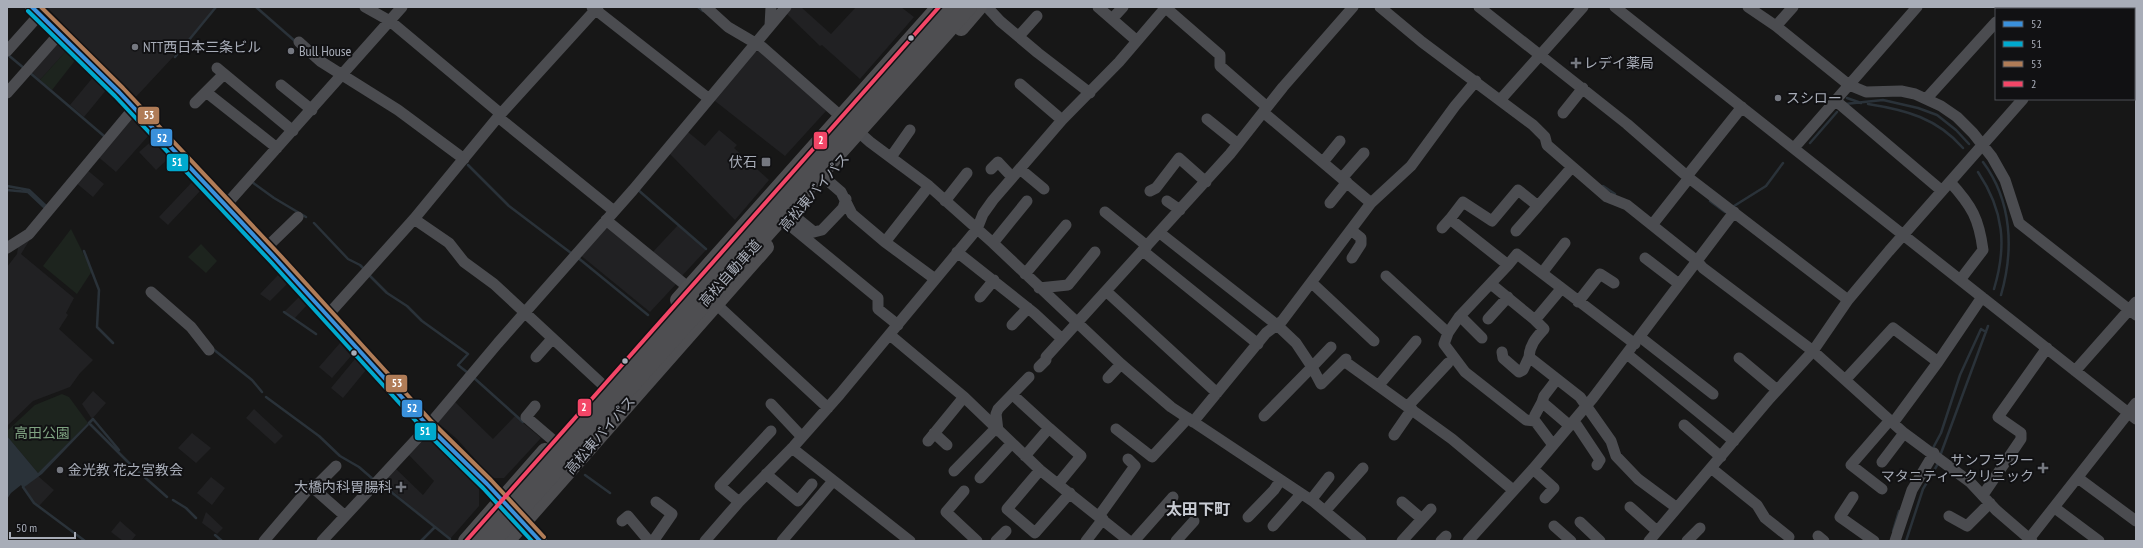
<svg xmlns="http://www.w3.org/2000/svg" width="2143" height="548" viewBox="0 0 2143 548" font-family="'PT Sans Narrow','Noto Sans JP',sans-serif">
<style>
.built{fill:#212123}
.green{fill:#1d241e}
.water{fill:#2a3239}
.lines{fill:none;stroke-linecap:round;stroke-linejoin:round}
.stream{stroke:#2a3239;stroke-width:2.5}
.minor{stroke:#4b4c50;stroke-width:11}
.major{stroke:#4d4f52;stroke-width:14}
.highway{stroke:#4e4e51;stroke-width:16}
.highway-bridge{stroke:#4e4e51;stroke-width:16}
.bus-1-casing{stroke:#111113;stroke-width:7}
.bus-2-casing{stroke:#111113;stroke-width:7}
.bus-3-casing{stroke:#111113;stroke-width:7}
.bus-4-casing{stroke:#111113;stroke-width:7}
.bus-1{stroke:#3a90db;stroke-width:4}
.bus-2{stroke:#00a9ce;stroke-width:4}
.bus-3{stroke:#b07c57;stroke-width:4}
.bus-4{stroke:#f34667;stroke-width:4}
.bus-dot{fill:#a8adb8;stroke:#111113;stroke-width:1.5}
.poi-dot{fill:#757880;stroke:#111113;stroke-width:1.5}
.labels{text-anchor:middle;stroke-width:4;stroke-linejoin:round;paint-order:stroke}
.poi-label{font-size:14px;fill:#a8adb8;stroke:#111113;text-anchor:start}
.street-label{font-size:14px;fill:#a8adb8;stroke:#111113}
.park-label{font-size:14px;fill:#7fa381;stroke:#111113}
.quarter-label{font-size:16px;font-weight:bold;fill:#c9ccd4;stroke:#111113}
.line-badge{stroke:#111113;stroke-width:1.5}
.badge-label{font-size:11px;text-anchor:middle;font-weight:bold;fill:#fff}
</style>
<rect width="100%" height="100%" fill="#171717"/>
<path class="built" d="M47,7H215L187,42L134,99Z
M792,7H801L831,34L856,7H901L914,17L860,79L822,45L820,46L787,14Z
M58,40L68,49L40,80L30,71Z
M760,51L819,102L826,111L785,156L715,101V97L754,52Z
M94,76L107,89L84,117L70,105Z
M130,115L149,135L116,172L96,155Z
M719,130L737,145L734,148L769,180L735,220L669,153L688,132L705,146Z
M154,139L170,157L156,170L139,152Z
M86,169L104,184L93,197L75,182Z
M193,181L201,190L168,225L159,217Z
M606,223L678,282L650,312L579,254Z
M678,225L706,250L680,278L651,254Z
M32,236L21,254L74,298L66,313L68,315L59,329L93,360L80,373L70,387L33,401L7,426V267L17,254L18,247Z
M278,275L287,284L270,301L260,294Z
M299,297L307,305L294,319L284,312Z
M340,343L351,356L332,378L319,367Z
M355,359L366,370L343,398L331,388Z
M93,391L106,403L92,419L82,404Z
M454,401L493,439L515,416L541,438L504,478H492L457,439L437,422Z
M254,409L283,436L275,444L246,418Z
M192,433L211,448L196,463L178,448Z
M427,433L479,489V506L450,539L390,489L379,482L394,467L423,495L434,481L407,453Z
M38,476L54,490L39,506L34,502L24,487Z
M211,477L225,488L212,505L197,493Z
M206,512L223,528L217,534L202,523Z
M120,521L136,535L131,541H123L111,532Z"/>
<path class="green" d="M68,49L77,58L52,90L40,80Z
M71,229L92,271L77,294L43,266Z
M201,244L217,261L206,273L188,257Z
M62,394L69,397L88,423L38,473L7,436V431L35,405Z"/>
<path class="water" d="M88,423L89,425L42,474L23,488L21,485L11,493L7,499V436L38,473Z"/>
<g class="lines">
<path class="stream" d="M256,7L296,42
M698,7L703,11
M7,54L25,69
M175,57L216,7
M29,72L104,136
M1847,98L1861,103
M1845,104L1883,100L1918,108L1937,115L1956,130L1969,144
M1868,104C1906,110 1937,118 1963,148
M1810,143L1837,112
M1983,162C2012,201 2014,250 2001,295
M468,165L509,206L571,253
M1978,172C2004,211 2007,246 1994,289
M252,182L274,198L306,217
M7,186L29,190L46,206
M1603,186L1615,194
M637,189L706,249
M7,190L28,192L45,208
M1710,201L1725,212L1726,211
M1734,206L1766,186L1783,163
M314,223L348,259L360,265L365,270
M84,251L99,290L97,327L113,343
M577,257L648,315
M369,275L387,293L407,306L422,321L468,354L458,365L468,373
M284,312L316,334
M213,349L252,380L262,392
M473,377L523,422
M266,397L319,436L340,456L359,467L374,480
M89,423L132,466L167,497
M89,423L93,419L119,450
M1933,448L1941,433L1960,375L1981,329L1986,332
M1940,456L1988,326
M585,475L610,493
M380,483L450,539
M23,487L34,503L85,541
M173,500L186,508L196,518
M1893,531L1899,511
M215,535L222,541
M421,541L434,528
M1906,541L1923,489L1939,462"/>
<path class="minor" d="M365,7L390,21L501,114
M592,7L708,98
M706,7L728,27L762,47L870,142L929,186L993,243L1121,364L1171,407L1314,502L1361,541
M987,7L1000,21L1038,53L1090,93
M1098,7L1137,41
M1380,7L1422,42L1533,125L1545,137L1547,145L1607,197L1627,205L1697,261L1703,268L1813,351L1904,433L1970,482L1996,510L2032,541
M1479,7L1627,124L1689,178L1848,300
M1615,7L2136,419
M1748,7L1776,26L1849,85L1866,92L1901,91L1915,94L1941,106L1957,117L1973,133L1992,157L2005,180L2019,223L2136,315
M2051,7L2053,9
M1166,8L1220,55V66L1267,107
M2008,9L2010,7
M2101,9L2103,7
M1112,19L1123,7
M770,26L771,7
M1776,26L1793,7
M1019,36L1037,16
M299,42L320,61L398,110L464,159
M7,51L40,14
M217,68L293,131
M2134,79L2136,81
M1020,84L1062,120
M281,85L312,110
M206,92L277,148
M7,93L60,33
M1927,98L1996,22
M1501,99L1583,7
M1836,101L1942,191
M195,103L220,78
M1563,113L1583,88
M498,117L614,211
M1207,119L1238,144
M1794,148L1917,7
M891,157L910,130
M1323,162L1340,141
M991,169L998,162L1012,177
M1020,169L1044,189
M1687,176L1742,107
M1342,178L1364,153
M826,179L841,192L852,214L885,242L935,279
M1950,182C1972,206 1979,219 1983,250L1960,280
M1150,191L1156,188L1179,158L1206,182
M945,201L967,173
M1167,201L1180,210
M1330,203L1347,182
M1371,203L1411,166L1455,106L1476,81
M225,206L402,7
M1105,212L1147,246
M793,215L814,232L822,230L843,208L846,199
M414,219L449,243L464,262L494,284L603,385
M1450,219L1463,202L1492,221L1518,190L1538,206L1572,167
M606,220L689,288
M787,223L878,298V309L898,325
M1652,225L1689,178
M1442,228L1450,219L1508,265L1517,254L1635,344
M1351,230L1361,238V244L1352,258
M1516,231L1538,206
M1160,233L1277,325L1296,343L1312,367L1264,416
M885,242L929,186
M993,243L1027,201
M7,248L29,234L134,108
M266,248L298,217
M1143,251L1258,344
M957,252L1034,313L1062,339
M1645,258L1679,284
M1542,273L1565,243
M1025,274L1066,225
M1386,276L1448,333L1459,317L1508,265
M1312,283L1374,341
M1491,284L1535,320L1561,289
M1039,288L1068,285L1095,252
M1106,291L1217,393
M151,292L191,327L209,350
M980,297L994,280
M1578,302L1600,274L1614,283
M716,304L828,408
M327,316L414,219L498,117L598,7
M1460,316L1482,338
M1488,319L1508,297
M1535,320L1544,329C1536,338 1530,344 1529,357L1580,397L1611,441L1616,456L1638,479L1677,508
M1012,325L1028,308
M1448,333L1444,344L1465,372L1526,420L1535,421L1553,445
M890,335L964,397L1040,470L1129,541
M1640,337L1713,394
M1331,347L1312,367L1321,384L1346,359
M1502,352L1503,358L1519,372L1523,370L1529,357
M1627,354L1734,441
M536,357L552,339
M1739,358L1777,390
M1344,361L1452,439L1513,490
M1938,362L1982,297
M1039,367L1046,360V357L1230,154L1283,87L1353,7
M2075,371L2136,302
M1108,378L1121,364
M1557,379L1544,396L1542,402L1570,426
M1846,379L1893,328L1938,362L1893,423
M1379,385L1416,341
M1013,395L1049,428
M771,404L802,437
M535,406L526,417L554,441
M1408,406L1448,363
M1535,415L1542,402
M1574,421L1600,460L1597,465
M1193,422L1266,333L1282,321L1371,203L1263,112
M1684,425L1721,457
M1116,429L1152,457L1188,418
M998,431L996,414L998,409L1029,377
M934,433L947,445
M1394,435L1412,409
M928,441L964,397
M792,448L910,541
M1025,456L1049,428L1081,456L1058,484
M1882,462L1904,433
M1711,468L1757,505L1765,518L1789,537
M1533,469L1554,488L1545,498
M1040,470L1007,509L1035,533L1070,493
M954,471L995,429
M766,474L798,501L812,484
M980,478L1011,444
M2078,478L2136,521
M314,488L336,466
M1882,489L1851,465L1890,420
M964,491L946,512L977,541
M1983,495L2021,439V433L1998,417L2047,348
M1853,497L1840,517L1874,541
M1311,500L1329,477
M739,502L720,486L771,431
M1402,502L1422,519
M1630,507L1657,531
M2055,508L2099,541
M1325,511L1363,468
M1099,516L1135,466L1128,459
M1949,516L1967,526L1990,503
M1248,517L1274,490L1280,481
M622,521L628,516L649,541
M1580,522L1600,541
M1273,526L1301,494
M1554,526L1571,541
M1818,536L1824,541
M2029,539L2136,403
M264,541L311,486L345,516
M322,541L424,431L498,343L633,190L786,7
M649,541L654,540L672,514L656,502
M705,541L739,502L794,446L840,394L977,229L983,214L993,200L1062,120L1119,62L1166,7
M782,541L833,481
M996,541L1006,531
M1086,541L1103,519
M1134,541L1173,497
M1176,541L1194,521
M1402,541L1431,509
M1441,541L1446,536
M1468,541L1533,469L1593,398L1734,212
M1649,541L1770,398L1813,351L1848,300L1889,251L2023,99
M1687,541L1700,528
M1895,541L1912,490L1934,453"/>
<path class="major" d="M32,7L119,92L275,258L428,426L487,484L540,541"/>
<path class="highway" d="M961,28L979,7
M678,300L939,7
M466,541L545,451
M507,541L766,247"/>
<path class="highway-bridge" d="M477,541L654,339L951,7
M493,541L969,7"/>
<defs>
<path id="bus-1" d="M32,7L119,92L275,258L428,426L487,484L540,541"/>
<path id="bus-2" d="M28,11L115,96L271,262L424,430L483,488L532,541"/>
<path id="bus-3" d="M41,7L123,88L279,254L432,422L491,480L544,537"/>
<path id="bus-4" d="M466,541L939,7"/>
</defs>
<use href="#bus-1" class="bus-1-casing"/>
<use href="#bus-2" class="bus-2-casing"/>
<use href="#bus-3" class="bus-3-casing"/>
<use href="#bus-4" class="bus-4-casing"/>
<use href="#bus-1" class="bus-1"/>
<use href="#bus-2" class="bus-2"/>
<use href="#bus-3" class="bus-3"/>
<use href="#bus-4" class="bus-4"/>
</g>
<g class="bus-dot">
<circle cx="911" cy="38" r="3.5"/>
<circle cx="354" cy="353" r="3.5"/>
<circle cx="625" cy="361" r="3.5"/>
</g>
<g class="poi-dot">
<circle cx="135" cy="47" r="4"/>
<circle cx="291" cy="51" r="4"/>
<path d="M1574 57h4v4h4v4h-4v4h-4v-4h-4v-4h4z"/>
<circle cx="1778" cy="98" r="4"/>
<rect x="761" y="157" width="10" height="10" rx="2"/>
<path d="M2041 462h4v4h4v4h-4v4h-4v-4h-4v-4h4z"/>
<circle cx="60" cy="470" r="4"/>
<path d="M399 481h4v4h4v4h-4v4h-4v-4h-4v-4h4z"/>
</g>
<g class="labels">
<g class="poi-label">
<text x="143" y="52">NTT西日本三条ビル</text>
<text x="299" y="56">Bull House</text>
<text x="1584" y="68">レデイ薬局</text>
<text x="1786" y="103">スシロー</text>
<text x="757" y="167" text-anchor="end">伏石</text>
<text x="2034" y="465" text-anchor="end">サンフラワー<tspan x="2034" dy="16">マタニティークリニック</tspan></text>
<text x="68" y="475">金光教 花之宮教会</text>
<text x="392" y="492" text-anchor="end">大橋内科胃腸科</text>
</g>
<g class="street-label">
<text transform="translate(814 192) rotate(-49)" y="5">高松東バイパス</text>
<text transform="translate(730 273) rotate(-48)" y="5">高松自動車道</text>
<text transform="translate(600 435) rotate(-49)" y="5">高松東バイパス</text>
</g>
<g class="park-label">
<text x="42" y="438">高田公園</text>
</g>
<g class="quarter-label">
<text x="1198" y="515">太田下町</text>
</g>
</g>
<g class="line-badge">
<rect x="137" y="106" width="23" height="19" rx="4" fill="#b07c57"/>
<rect x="150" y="128" width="23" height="19" rx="4" fill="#3a90db"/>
<rect x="813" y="131" width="15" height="19" rx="4" fill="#f34667"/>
<rect x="166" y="153" width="23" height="19" rx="4" fill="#00a9ce"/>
<rect x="385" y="374" width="23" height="19" rx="4" fill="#b07c57"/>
<rect x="577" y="398" width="15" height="19" rx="4" fill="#f34667"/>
<rect x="401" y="399" width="22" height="19" rx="4" fill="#3a90db"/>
<rect x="414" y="422" width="23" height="19" rx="4" fill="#00a9ce"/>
</g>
<g class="badge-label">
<text x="149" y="119">53</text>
<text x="162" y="142">52</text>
<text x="821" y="144">2</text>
<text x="177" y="166">51</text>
<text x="397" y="387">53</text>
<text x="584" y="411">2</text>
<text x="412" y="412">52</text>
<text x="425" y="435">51</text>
</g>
<rect width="2143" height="548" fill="none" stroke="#a8adb8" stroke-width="16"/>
<rect x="1995" y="8" width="140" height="92" fill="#111113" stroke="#4d4f55"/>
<rect x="2003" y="21" width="20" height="6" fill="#3a90db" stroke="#4d4f55"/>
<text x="2031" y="28" font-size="12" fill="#a8adb8">52</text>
<rect x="2003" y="41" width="20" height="6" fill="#00a9ce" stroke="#4d4f55"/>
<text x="2031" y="48" font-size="12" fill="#a8adb8">51</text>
<rect x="2003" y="61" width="20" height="6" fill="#b07c57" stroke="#4d4f55"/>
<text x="2031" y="68" font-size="12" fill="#a8adb8">53</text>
<rect x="2003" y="81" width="20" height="6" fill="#f34667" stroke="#4d4f55"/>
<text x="2031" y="88" font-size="12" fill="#a8adb8">2</text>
<path d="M10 532v6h65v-6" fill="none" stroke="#a8adb8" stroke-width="2"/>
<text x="16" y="532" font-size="12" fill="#a8adb8" stroke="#111113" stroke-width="3" paint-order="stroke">50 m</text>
</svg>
